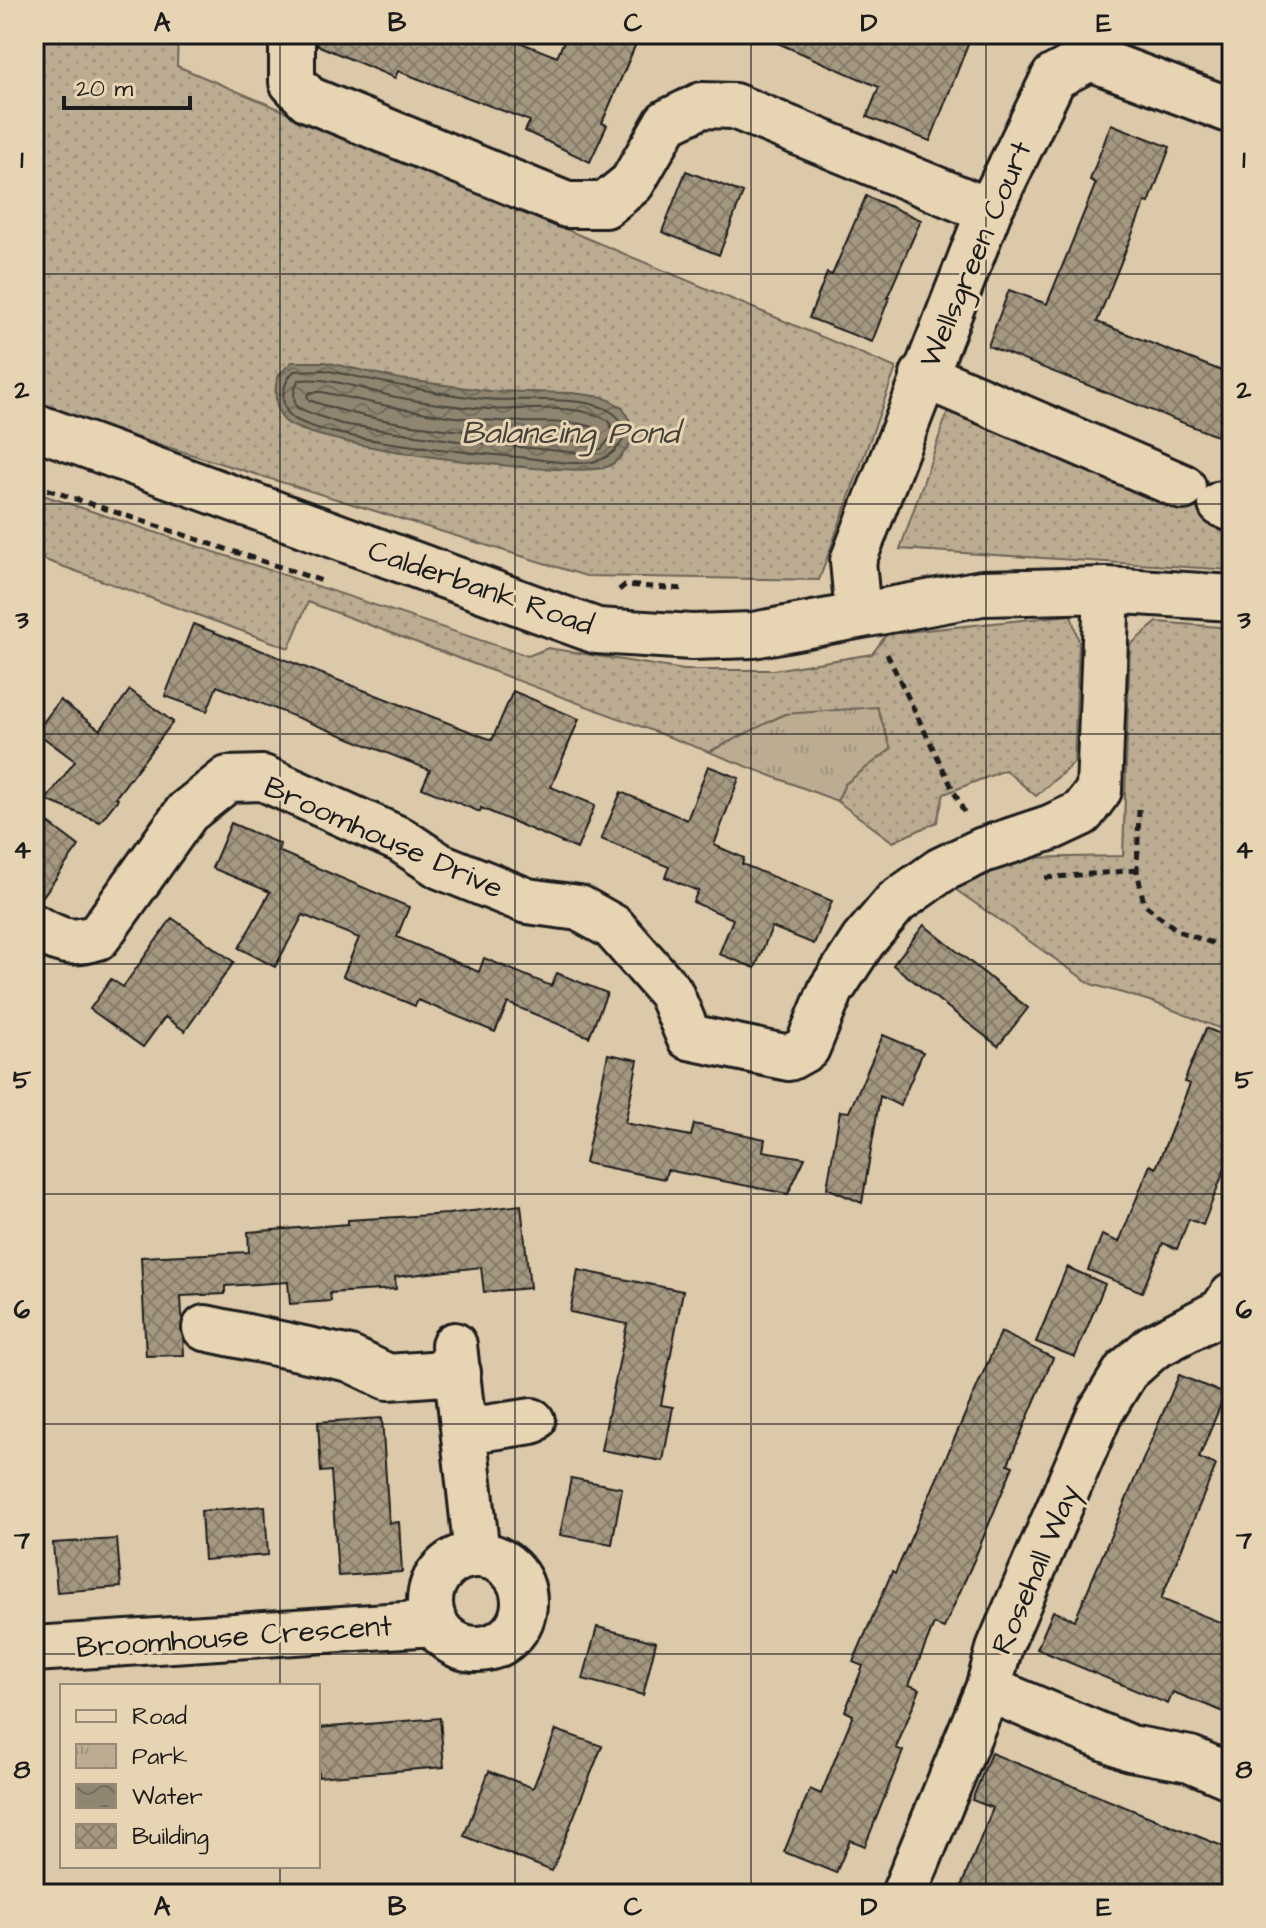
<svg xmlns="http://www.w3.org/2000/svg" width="1266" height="1928" viewBox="0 0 1266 1928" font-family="'Architects Daughter',sans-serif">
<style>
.grass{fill:url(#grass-dots);stroke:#6c6457;stroke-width:2}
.park{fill:url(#park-tufts);stroke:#6c6457;stroke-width:2}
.water{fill:url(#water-waves);stroke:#615b4f;stroke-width:2}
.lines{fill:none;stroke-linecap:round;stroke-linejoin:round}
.shore{stroke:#4a463e;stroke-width:2}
.building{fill:url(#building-cross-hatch);stroke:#1c1c1c;stroke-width:2}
.minor-casing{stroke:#1c1c1c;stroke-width:50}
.path{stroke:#1c1c1c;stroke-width:5;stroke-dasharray:8 6;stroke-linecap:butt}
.minor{stroke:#e7d4b2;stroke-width:44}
.grid{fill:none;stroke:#1c1c1c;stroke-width:2;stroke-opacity:0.55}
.labels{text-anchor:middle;stroke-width:6;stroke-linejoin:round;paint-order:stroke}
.street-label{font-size:30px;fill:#1c1c1c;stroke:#e7d4b2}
.water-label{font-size:32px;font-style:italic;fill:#44413a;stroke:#e7d4b2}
.neatline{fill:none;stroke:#1c1c1c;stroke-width:3}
.grid-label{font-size:26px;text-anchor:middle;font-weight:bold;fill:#1c1c1c}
</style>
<defs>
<pattern id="grass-dots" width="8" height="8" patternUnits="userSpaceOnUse" patternTransform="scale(2)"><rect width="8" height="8" fill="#bbac92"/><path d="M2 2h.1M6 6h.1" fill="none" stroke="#a0937d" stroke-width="1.8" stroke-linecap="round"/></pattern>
<pattern id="park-tufts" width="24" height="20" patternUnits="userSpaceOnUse" patternTransform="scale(2)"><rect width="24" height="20" fill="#bbac92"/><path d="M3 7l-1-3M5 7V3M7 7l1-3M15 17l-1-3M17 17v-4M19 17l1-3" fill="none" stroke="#a0937d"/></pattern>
<pattern id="water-waves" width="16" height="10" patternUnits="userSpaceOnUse" patternTransform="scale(2)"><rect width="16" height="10" fill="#8f8571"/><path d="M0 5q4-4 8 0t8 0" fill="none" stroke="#746c5c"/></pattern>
<pattern id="building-cross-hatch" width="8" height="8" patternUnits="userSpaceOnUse" patternTransform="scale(2)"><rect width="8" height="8" fill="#a59881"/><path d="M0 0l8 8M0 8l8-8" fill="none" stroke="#867b69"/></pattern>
</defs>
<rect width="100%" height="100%" fill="#dbc9a9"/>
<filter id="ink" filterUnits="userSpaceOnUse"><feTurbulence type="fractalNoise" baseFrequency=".0125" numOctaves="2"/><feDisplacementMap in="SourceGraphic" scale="16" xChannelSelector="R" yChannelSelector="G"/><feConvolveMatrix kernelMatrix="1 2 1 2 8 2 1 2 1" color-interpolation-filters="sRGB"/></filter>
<g filter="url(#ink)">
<path class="grass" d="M34,34H178L177,66L896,368L819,580L586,576L34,406Z
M954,394L1232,514V570L900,549Z
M34,492L528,656L548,648L684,670H774L872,654L887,634L1071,615L1079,642L1074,763L1036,796L1005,770L944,794L937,822L893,842L837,801L845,784L864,769L785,714L709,752L308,602L289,648L34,556Z
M1157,622L1232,628V1033L1150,1001L1091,984L949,885L1017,858L1123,856L1130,645Z"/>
<path class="park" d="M877,707L891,749L845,784L837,801L709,752L785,714Z"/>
<path class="water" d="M292,362H325L400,379L489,391L573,393L603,397L622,407L631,423L633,439C627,449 620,460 609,466C577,481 310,446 285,421C275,412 273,387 279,375C282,371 288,366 292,362Z"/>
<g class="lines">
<path class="shore" d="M324,370C378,381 430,393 485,399C517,403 608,390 622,424C626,432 625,439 619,446C610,457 596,463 581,463C564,464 545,460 527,458C487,454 312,440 290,415C278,402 284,381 294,371Z
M299,380C332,377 364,390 396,397C426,403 457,407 488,409C525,412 575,401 609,421L614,434L601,449L581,453L458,441L341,424L297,408C293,400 293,387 299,380Z
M311,392H322C389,407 455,421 523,422C541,423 590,419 600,432L595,438L580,441C490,432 394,431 309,400L307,395Z"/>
</g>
<path class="building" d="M317,34H499L557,57L567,34H606L635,46L602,123L607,125L590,162L525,131L530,121L398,71L395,78L317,45Z
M757,34H972L930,141L867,117L879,87Z
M1111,124L1170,147L1149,203L1145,202L1097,322L1232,375V442L988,346L1009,290L1047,304L1096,183L1090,180Z
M686,171L743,193L719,255L662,232Z
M866,196L921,220L887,298H889L872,342L809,318L827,273L832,275Z
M193,624L492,740L513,691L579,719L551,787L595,805L577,849L481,808L480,812L422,788L430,770L217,686L207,711L165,696Z
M130,690L173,722L116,797L118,799L100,822L46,800L75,761L36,732L60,700L100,730Z
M708,766L739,778L714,845L744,858L742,864L832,901L814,944L772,927L755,968L719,954L733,919L693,902L698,891L665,877L669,867L601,839L621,792L687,820Z
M34,812L79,846L38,903L34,902Z
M231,823L280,844L278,851L409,907L397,937L479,972L484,958L551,986L557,973L607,993L589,1037L508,1003L495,1032L418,1000L415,1006L343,976L359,938L303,915L275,967L239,948L270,892L212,868Z
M172,918L234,962L185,1031L165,1017L143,1047L90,1009L111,979L123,987Z
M924,925L1028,1008L998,1046L893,965Z
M1206,1028L1232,1039V1150L1203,1225L1189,1219L1177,1249L1163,1243L1142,1292L1088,1270L1102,1235L1119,1242L1150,1165L1156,1168L1190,1084L1184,1082Z
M883,1035L923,1052L900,1106L880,1096L862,1203L827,1188L840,1111L849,1112Z
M608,1054L638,1060L625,1123L691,1136L694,1124L765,1139L763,1151L805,1158L788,1194L667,1170L665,1179L585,1163Z
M521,1205L530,1288L484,1292L481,1267L395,1277L396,1289L330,1293L331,1301L290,1304L288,1282L225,1286V1294L181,1296L184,1355L146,1356L141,1257L249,1252L248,1232L348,1224V1220L448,1214Z
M1067,1267L1105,1284L1075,1357L1036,1342Z
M578,1270L683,1291L661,1405L673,1407L663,1461L601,1450L627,1324L570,1312Z
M1001,1332L1053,1358L1008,1464L1013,1466L974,1560L944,1628L934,1624L909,1685L920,1689L896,1748L903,1751L865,1846L850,1840L836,1873L784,1852L810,1789L821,1794L853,1715L845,1711L863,1666L853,1662L892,1572L895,1574Z
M1179,1375L1225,1394L1199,1458L1216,1465L1161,1599L1225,1624L1221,1635L1232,1639V1715L1173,1692L1168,1704L1037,1649L1053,1611L1075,1620Z
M382,1418L389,1523L399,1522L402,1572L338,1576L331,1471L321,1472L318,1422Z
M571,1478L622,1488L612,1544L560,1535Z
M265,1506L268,1555L204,1560L201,1511Z
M117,1539L121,1587L57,1592L53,1543Z
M597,1627L656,1642L643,1695L583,1679Z
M440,1718L444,1767L318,1777V1728Z
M556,1730L602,1746L552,1871L464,1836L489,1771L533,1788Z
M991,1753L1232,1850V1894H1071L1043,1881L1038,1894H958L993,1808L972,1800Z"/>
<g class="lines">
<defs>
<path id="minor" d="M292,34V82L308,99L567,205H605L632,183L667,122L702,105L734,106L989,211
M923,375L1183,487
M34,426L597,631L692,637L753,635L982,593L1107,590L1232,598
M1221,504L1232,509
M858,615L853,561L989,211L1054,77L1090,58L1232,111
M34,927C60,941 69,946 98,937L187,812L228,779L263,778L401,840L440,866L527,901L579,908L613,927L670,992L689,1037L789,1058L807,1048L831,990L863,941L896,902L941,870L983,850L1052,827L1082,813L1099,790L1107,590
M205,1328L350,1359L388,1377L458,1372
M454,1345L477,1555
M465,1431L532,1421
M430 1602a47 47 0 1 1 94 0a47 47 0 1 1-94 0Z
M34,1649L434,1623
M988,1689L1130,1748L1190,1759L1232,1777
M904,1894L988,1689L1000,1646L1100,1413L1126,1371L1153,1347L1222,1311L1232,1296"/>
</defs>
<use href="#minor" class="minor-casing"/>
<path class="path" d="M34,485L325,582
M619,590L625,585L683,589
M887,654L965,814
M1139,809L1137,870L1144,904L1178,931L1232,950
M1045,878L1137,870"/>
<use href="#minor" class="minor"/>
</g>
</g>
<path class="grid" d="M280,34V1686M515,34V1894M751,34V1894M986,34V1894M34,274H1232M34,504H1232M34,734H1232M34,964H1232M34,1194H1232M34,1424H1232M34,1654H1232M280,1866V1894"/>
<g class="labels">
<g class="street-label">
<text transform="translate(975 254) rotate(-67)" y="10">Wellsgreen Court</text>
<text transform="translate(481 587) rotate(19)" y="10">Calderbank Road</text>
<text transform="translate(384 837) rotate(24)" y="10">Broomhouse Drive</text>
<text transform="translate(1035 1569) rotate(-67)" y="10">Rosehall Way</text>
<text transform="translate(234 1636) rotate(-4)" y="10">Broomhouse Crescent</text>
</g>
<g class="water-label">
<text x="570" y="443">Balancing Pond</text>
</g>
</g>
<rect width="1266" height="1928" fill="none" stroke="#e7d4b2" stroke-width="88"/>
<rect x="60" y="1684" width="260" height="184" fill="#e7d4b2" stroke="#968a76" stroke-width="2"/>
<rect x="76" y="1710" width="40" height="12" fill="#e7d4b2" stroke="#968a76" stroke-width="2"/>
<text x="132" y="1724" font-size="24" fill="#1c1c1c">Road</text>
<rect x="76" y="1744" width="40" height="24" fill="url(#park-tufts)" stroke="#968a76" stroke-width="2"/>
<text x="132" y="1764" font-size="24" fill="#1c1c1c">Park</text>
<rect x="76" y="1784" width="40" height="24" fill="url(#water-waves)" stroke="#968a76" stroke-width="2"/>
<text x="132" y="1804" font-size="24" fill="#1c1c1c">Water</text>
<rect x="76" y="1824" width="40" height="24" fill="url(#building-cross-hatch)" stroke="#968a76" stroke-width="2"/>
<text x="132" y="1844" font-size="24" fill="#1c1c1c">Building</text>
<path d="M64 96v12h126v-12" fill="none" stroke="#1c1c1c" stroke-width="4"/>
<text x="76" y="96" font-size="24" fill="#1c1c1c" stroke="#e7d4b2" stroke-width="6" paint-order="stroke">20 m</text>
<rect x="44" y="44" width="1178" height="1840" class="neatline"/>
<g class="grid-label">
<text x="162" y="31">A</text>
<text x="397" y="31">B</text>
<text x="633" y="31">C</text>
<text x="869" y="31">D</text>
<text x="1104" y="31">E</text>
<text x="22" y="168">1</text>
<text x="1244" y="168">1</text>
<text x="22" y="398">2</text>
<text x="1244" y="398">2</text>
<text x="22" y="628">3</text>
<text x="1244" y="628">3</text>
<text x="22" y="858">4</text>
<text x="1244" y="858">4</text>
<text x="22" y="1088">5</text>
<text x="1244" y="1088">5</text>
<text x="22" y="1318">6</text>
<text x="1244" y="1318">6</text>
<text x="22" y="1548">7</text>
<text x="1244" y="1548">7</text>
<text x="22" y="1778">8</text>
<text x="1244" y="1778">8</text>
<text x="162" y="1915">A</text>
<text x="397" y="1915">B</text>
<text x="633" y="1915">C</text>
<text x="869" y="1915">D</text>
<text x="1104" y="1915">E</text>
</g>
</svg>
